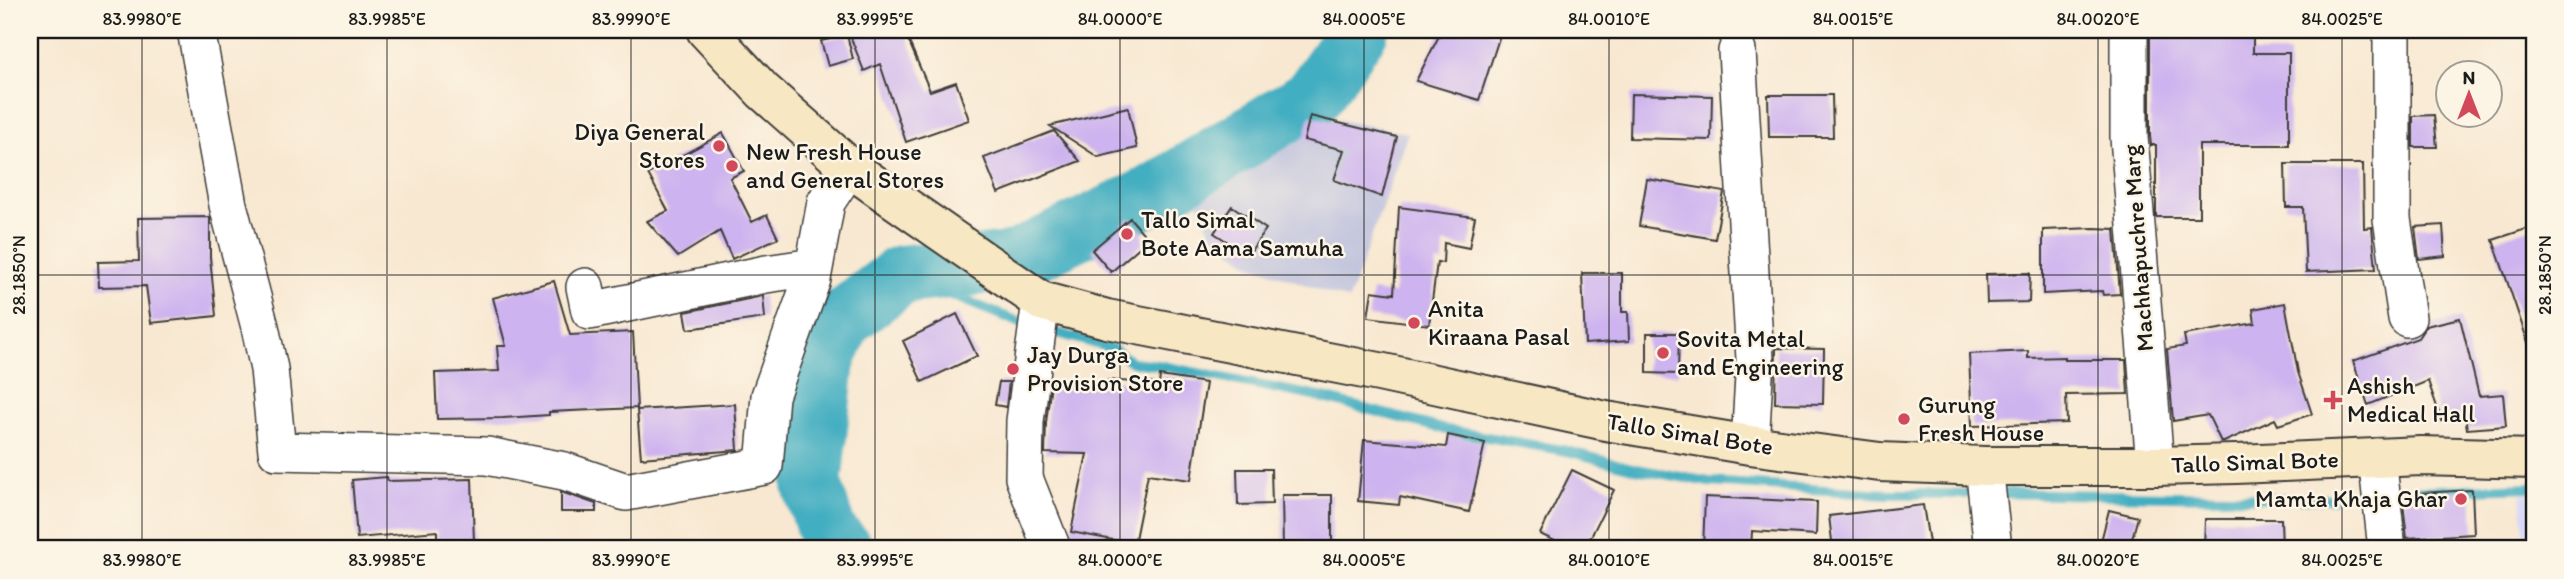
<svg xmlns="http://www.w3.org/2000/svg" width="2564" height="579" viewBox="0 0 2564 579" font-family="Itim,sans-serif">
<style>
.built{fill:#d7d7f8}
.industrial{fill:#bfc2dd}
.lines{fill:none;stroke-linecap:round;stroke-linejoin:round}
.stream{stroke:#43aec1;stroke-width:10}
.river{stroke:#43aec1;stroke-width:60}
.building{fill:#cdb3ef}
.minor-casing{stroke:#3d3b37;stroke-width:40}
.secondary-casing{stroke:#3d3b37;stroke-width:42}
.minor{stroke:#fff;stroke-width:37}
.secondary{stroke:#f8e7c3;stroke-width:38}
.ticks{fill:none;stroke:#1c1c1c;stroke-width:2;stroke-opacity:0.45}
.poi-dot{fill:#d1495b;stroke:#fcf5e5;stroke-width:2.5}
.labels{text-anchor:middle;stroke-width:5;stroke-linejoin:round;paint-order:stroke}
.poi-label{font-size:24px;fill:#1c1c1c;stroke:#fcf5e5;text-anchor:start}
.street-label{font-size:24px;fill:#1c1c1c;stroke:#fcf5e5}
.neatline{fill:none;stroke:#1c1c1c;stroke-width:2.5}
.ticks-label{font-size:18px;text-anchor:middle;fill:#1c1c1c}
</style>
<rect width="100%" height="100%" fill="#fcf5e5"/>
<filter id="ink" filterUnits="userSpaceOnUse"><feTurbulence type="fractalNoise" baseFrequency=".0143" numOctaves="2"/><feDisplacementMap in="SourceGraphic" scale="14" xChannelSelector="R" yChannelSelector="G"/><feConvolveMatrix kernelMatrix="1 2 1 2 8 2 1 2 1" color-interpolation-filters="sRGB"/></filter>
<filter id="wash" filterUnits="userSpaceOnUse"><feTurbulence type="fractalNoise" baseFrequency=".00686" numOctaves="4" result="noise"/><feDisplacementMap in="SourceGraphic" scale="28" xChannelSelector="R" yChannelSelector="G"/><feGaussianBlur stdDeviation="1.57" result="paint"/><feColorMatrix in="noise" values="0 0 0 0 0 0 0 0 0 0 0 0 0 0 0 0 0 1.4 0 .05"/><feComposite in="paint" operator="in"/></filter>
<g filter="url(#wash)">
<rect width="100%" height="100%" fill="#f8e8d1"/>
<path class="built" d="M2534,493V549H2525L2521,494Z"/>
<path class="industrial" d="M1308,114L1408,133L1349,300L1251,265L1214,240L1191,185Z"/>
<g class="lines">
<path class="stream" d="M901,275L1021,323
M1047,330L1111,348L1132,362L1157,365L1324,398L1447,430L1567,451L1636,469L1709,482L1886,494H1967
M2401,491L2534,487
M1993,493L2332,499"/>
<path class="river" d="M843,549L827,533L812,484L825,361L843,319L901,275L1014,261L1154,194L1311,98L1359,30"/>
</g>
<g id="blocks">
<path class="building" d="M871,30H904L930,91L956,82L969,120L906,142L880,64L864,71L851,38Z
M1442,30H1484L1500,35L1479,100L1416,81Z
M2150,30H2253V53H2289V145H2199V217H2156V145H2151L2150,136Z
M847,35L853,59L828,66L821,41Z
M1631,94L1712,96L1711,140L1630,138Z
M1768,95H1832L1833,137H1769Z
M1128,107L1137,148L1098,157L1050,126Z
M2434,115L2437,147H2413V116Z
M1310,116L1397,137L1382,197L1334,180L1344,150L1304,140Z
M1054,131L1080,161L998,193L984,158Z
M723,133L744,171L730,178L752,222L767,215L778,238L732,259L720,231L678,257L647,221L668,211L648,174Z
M2285,164H2363L2364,228L2372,227L2376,269L2306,272L2303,207H2286Z
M1647,179L1724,192L1715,239L1639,226Z
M1232,206L1266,229L1248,255L1214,233Z
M1399,207L1475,217L1469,248L1444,243L1443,263L1437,262L1429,325L1368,317L1372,291L1394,294Z
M210,217V257L216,316L151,323L146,286L99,287L98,262L139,261L138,218Z
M1130,218L1143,233V244L1111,272L1092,250Z
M2443,225L2445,256L2419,259L2415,227Z
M2094,228L2115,229L2120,294L2103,295L2102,291L2043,294V230Z
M2529,228L2534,243V347L2530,348L2493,240Z
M1582,273H1622V312H1628L1629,341L1585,344Z
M2030,273L2029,302L1987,303L1986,274Z
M554,281L570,335L633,332L637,408L549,412V415L503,418L437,419L435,373L499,371L497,346H506L493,298Z
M763,296L765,318L688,329L685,312Z
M2285,303L2298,372L2312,414L2278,425L2275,419L2224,442H2221L2208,415L2173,421L2167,349L2186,346L2184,335L2255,323L2253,309Z
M957,314L977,356L922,382L903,341Z
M2460,318L2479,396L2503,394L2506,426L2467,429L2465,415L2442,421L2428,381L2368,405L2353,361L2418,338L2426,326Z
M1647,333H1679L1678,374L1647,373Z
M1776,348L1824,349L1823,404L1775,403Z
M2028,351V358L2065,357V360H2126L2128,394L2066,395L2067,423L1972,426L1969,354Z
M1160,376L1206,383L1191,480L1148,474L1134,544L1071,532L1087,454L1045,453L1046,423L1051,383L1108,385V380L1159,384Z
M999,382H1009L1006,407L995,405Z
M735,404L738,450L641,458L637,410Z
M1448,435L1485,443L1469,512L1400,497L1399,505L1358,501L1364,440L1446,447Z
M1237,469H1271L1272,504L1238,505Z
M1572,470L1614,490L1585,549H1572L1540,534Z
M387,477L388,481L472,479L474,543L437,544V531L357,538L352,480Z
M2472,490L2474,534L2407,538L2402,494Z
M561,492L596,504V512H561Z
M1282,495H1332V549H1283Z
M1705,497L1817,502L1816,535L1752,531L1751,549H1703Z
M1923,505L1930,549H1833L1829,516Z
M2109,510L2138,517L2129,549H2099Z
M2205,519H2281L2282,549H2204Z"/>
</g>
</g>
<g filter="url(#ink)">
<use href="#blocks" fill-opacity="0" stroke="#3d3b37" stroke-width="2"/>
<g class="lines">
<defs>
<path id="minor" d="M196,30L228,205L260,327L269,369L277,451L487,456L564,471L626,492L764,466L770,396L812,279L826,202L849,167
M2129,30V137L2155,466
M2392,30V219L2407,318
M1737,51L1755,359L1750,445
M585,287L590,311L766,274L814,267
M1041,301L1025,421L1024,478L1052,549
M2377,457L2387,549
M1984,466L1993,549"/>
<path id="secondary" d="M706,30L763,91L849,167L890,196L1041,301L1107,319L1379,372L1606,421L1750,445L1880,462L1984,466H2155L2236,464L2421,456L2534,459"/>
</defs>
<use href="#minor" class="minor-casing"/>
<use href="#secondary" class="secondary-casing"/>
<use href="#minor" class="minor"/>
<use href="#secondary" class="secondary"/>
</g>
</g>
<path class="ticks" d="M142,30V549M387,30V549M631,30V549M875,30V549M1120,30V549M1364,30V549M1609,30V549M1853,30V549M2098,30V549M2342,30V549M30,275H2534"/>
<g class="poi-dot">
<circle cx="719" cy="146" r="7"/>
<circle cx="732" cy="166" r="7"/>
<circle cx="1127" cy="234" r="7"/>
<circle cx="1414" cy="323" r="7"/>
<circle cx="1663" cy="353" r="7"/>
<circle cx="1013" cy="369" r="7"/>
<path d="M2329.5 389.5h7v7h7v7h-7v7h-7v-7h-7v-7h7z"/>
<circle cx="1904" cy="419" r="7"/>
<circle cx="2461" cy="499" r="7"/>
</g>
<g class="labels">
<g class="poi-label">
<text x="705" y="140" text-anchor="end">Diya General<tspan x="705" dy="28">Stores</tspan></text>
<text x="746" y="160">New Fresh House<tspan x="746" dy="28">and General Stores</tspan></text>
<text x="1141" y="228">Tallo Simal<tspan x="1141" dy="28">Bote Aama Samuha</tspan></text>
<text x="1428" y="317">Anita<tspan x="1428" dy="28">Kiraana Pasal</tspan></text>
<text x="1677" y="347">Sovita Metal<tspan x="1677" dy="28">and Engineering</tspan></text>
<text x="1027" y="363">Jay Durga<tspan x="1027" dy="28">Provision Store</tspan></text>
<text x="2347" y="394">Ashish<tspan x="2347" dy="28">Medical Hall</tspan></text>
<text x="1918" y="413">Gurung<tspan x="1918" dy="28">Fresh House</tspan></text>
<text x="2447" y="507" text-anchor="end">Mamta Khaja Ghar</text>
</g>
<g class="street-label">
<text transform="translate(2138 248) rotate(-94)" y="8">Machhapuchre Marg</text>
<text transform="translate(1690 434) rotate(9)" y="8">Tallo Simal Bote</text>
<text transform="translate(2255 462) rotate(-2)" y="8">Tallo Simal Bote</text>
</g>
</g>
<rect width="2564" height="579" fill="none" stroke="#fcf5e5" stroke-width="77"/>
<g transform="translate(2469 94)"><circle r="33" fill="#fcf5e5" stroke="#a29e95" stroke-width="2"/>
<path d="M0-5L12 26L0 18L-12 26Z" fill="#d1495b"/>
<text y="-10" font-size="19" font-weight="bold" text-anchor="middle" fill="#1c1c1c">N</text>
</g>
<rect x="38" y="38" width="2488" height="502" class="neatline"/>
<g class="ticks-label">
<text x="142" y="25">83.9980°E</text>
<text x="387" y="25">83.9985°E</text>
<text x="631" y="25">83.9990°E</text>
<text x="875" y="25">83.9995°E</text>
<text x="1120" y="25">84.0000°E</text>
<text x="1364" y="25">84.0005°E</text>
<text x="1609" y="25">84.0010°E</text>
<text x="1853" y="25">84.0015°E</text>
<text x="2098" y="25">84.0020°E</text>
<text x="2342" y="25">84.0025°E</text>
<text transform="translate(19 275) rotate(-90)" y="6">28.1850°N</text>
<text transform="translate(2545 275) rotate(-90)" y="6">28.1850°N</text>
<text x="142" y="566">83.9980°E</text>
<text x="387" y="566">83.9985°E</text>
<text x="631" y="566">83.9990°E</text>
<text x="875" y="566">83.9995°E</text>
<text x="1120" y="566">84.0000°E</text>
<text x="1364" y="566">84.0005°E</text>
<text x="1609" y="566">84.0010°E</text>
<text x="1853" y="566">84.0015°E</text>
<text x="2098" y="566">84.0020°E</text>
<text x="2342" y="566">84.0025°E</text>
</g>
</svg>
